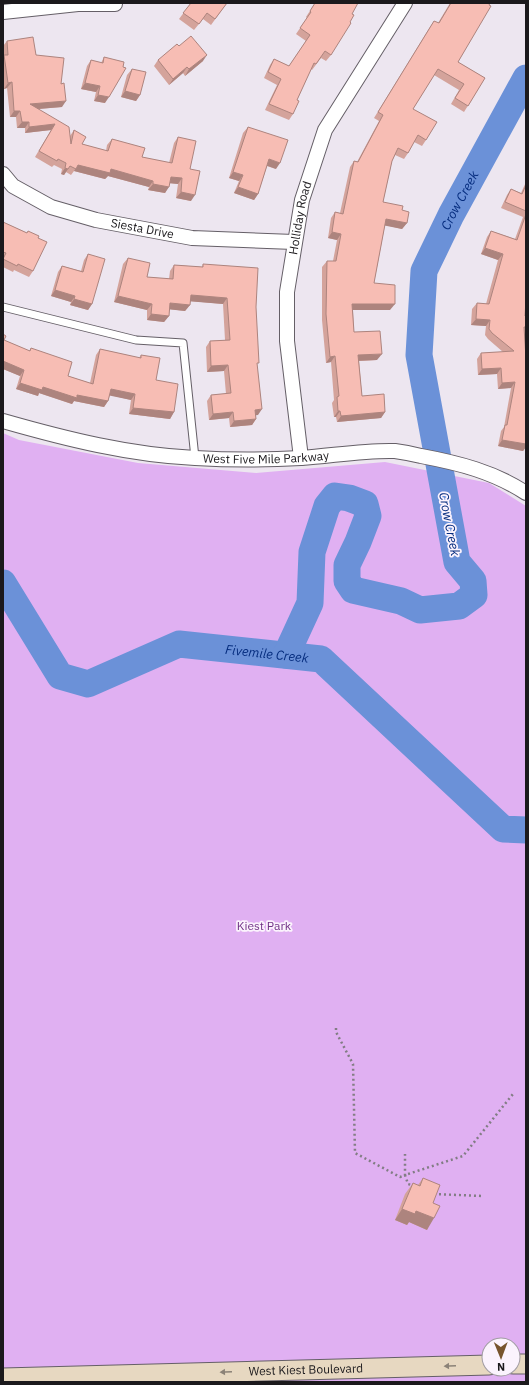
<svg xmlns="http://www.w3.org/2000/svg" width="529" height="1385" viewBox="0 0 529 1385" font-family="'IBM Plex Sans',sans-serif">
<style>
.green{fill:#e0b0f2;fill-rule:evenodd}
.lines{fill:none;stroke-linecap:round;stroke-linejoin:round}
.river{stroke:#6b91d8;stroke-width:27}
.lane-casing{stroke:#655f67;stroke-width:9}
.street-casing{stroke:#655f67;stroke-width:16}
.secondary-casing{stroke:#655f67;stroke-width:21}
.path{stroke:#827d84;stroke-width:2.5;stroke-dasharray:2 3;stroke-linecap:butt}
.lane{stroke:#fff;stroke-width:7}
.street{stroke:#fff;stroke-width:14}
.secondary{stroke:#e7d8c1;stroke-width:19}
.wall{fill:#d4a39b}
.shaded-wall{fill:#ad847e}
.building{fill:#f7bdb4;stroke:#ad847e}
.oneway{fill:#8b8277}
.labels{text-anchor:middle;stroke-width:3.5;stroke-linejoin:round;paint-order:stroke}
.street-label{font-size:12px;fill:#1b191c;stroke:#fbf3fd}
.park-label{font-size:12px;fill:#713286;stroke:#fbf3fd}
.water-label{font-size:13px;font-style:italic;fill:#052c7e;stroke:#fbf3fd}
</style>
<rect width="100%" height="100%" fill="#ede6f0"/>
<path class="green" d="M3,433L19,440L138,463L256,473L385,462L489,483L526,506V1382H3ZM489,1345H513V1369H489Z"/>
<g class="lines">
<g class="river">
<path id="s1" d="M3,583L60,676L88,684L179,644L321,659L503,829L526,830"/>
<path id="s2" d="M286,655L310,603L312,552L327,506L335,496L349,498L365,504L368,516L358,542L347,565V581L353,590L401,601L420,610L459,606L474,595L473,581L457,562L419,355L424,271L451,215L526,78"/>
</g>
<defs>
<path id="lane" d="M3,307L136,340L183,343L195,458"/>
<g id="street">
<path d="M3,12L78,4H115"/>
<path id="s3" d="M3,174L13,186L51,207L96,220L192,238L294,242"/>
<path id="s4" d="M3,421C66,439 130,455 195,458C230,460 266,460 301,458C332,456 363,450 395,451C403,452 413,454 421,456C459,463 494,472 526,493"/>
<path id="s5" d="M301,458L287,341V292L302,200L325,130L405,3"/>
</g>
<g id="secondary">
<path d="M513,1364H526"/>
<path id="s6" d="M3,1378L489,1365"/>
</g>
</defs>
<use href="#lane" class="lane-casing"/>
<use href="#street" class="street-casing"/>
<use href="#secondary" class="secondary-casing"/>
<path class="path" d="M336,1028V1032L353,1064L355,1153L400,1177L405,1175V1154
M415,1186L408,1184L405,1175L463,1156L513,1094
M434,1194L482,1196"/>
<use href="#lane" class="lane"/>
<use href="#street" class="street"/>
<use href="#secondary" class="secondary"/>
</g>
<path class="wall" d="M191,3H227L211,25L203,19L194,30L179,19Z
M315,3L331,55L326,61L321,58L312,70L311,69L297,100L293,114L289,120L265,110L277,85L264,78L270,65L274,59L289,66L306,41L296,34L307,18L306,17Z
M450,3H490L458,62L485,78L464,112L451,104L459,90L434,75L413,109L426,140L422,146L414,142L408,153L404,159L395,155L392,161L383,202L402,210L407,223L402,229L385,225L374,283L390,310H353L354,332L377,360L359,361L362,396L385,412L381,418L337,422L336,417H334L332,403L334,400L331,362L326,363L322,320V267L327,261H333L337,240L328,238L331,218L335,212L340,213L350,167L354,161L357,162L379,121L374,118L430,27L434,21L438,23Z
M7,41L36,55L61,84L62,107L38,109L70,136L74,130L82,144L106,151L107,145L112,139L142,157L169,163L174,143L178,137L190,169L191,201L176,198L178,184L170,183L165,193L148,190L149,187L108,176L105,179L74,171L71,175L66,172L64,175L61,174L62,169L54,165L52,167L35,157L51,130L25,133V128H17L16,117H10L7,88L4,89L3,85L4,56L3,46Z
M179,46L203,61L185,76L183,73L169,85L154,66L158,60Z
M104,57L105,103L94,101L96,92L81,89L87,66L91,60L101,63Z
M132,69L140,95L136,101L121,97L127,75Z
M248,127L276,169L267,166L258,194L254,200L234,193L239,181L229,178L243,133Z
M526,182V300L525,330L526,358V447L523,451L498,446L501,431L504,427L511,388L498,389L497,374L478,375L477,359L481,353L503,352L488,339L485,335L486,326L471,325L472,309L477,303L486,304L498,260L481,254L487,237L491,231L515,239L523,217L501,208L507,195L511,189L521,193Z
M3,222L38,238L33,271L29,277L14,270L13,272L3,267Z
M88,254L92,304L88,310L70,305L71,302L51,296L58,272L62,266L81,271L84,260Z
M128,258L147,277L169,279L170,271L174,265L202,267L203,264L256,307L257,365L258,415H256V419L252,425L230,427L229,418L209,420L207,401L211,395L226,394L224,371L207,372L206,347L210,341L225,340L223,304L190,301V305L185,311L169,309V316L164,322L147,320V310L114,302L123,264Z
M3,334L4,340L29,351L31,348L68,376L90,383L96,355L100,349L139,358L141,355L156,380L174,412L170,419L129,414L131,400L110,395L108,401L104,407L74,401L72,404L39,393L38,396L16,389L20,376L3,369Z
M423,1178L433,1203L427,1230L409,1222L407,1225L395,1220L405,1194L413,1183L418,1185Z"/>
<path class="shaded-wall" d="M207,55L203,61L185,76L189,69Z
M187,67L183,73L169,85L173,79Z
M12,82L7,88L4,89L8,83Z
M85,83L100,86L96,92L81,89Z
M125,91L140,95L136,101L121,97Z
M98,95L109,97L105,103L94,101Z
M66,101L62,107L26,110L30,104Z
M14,111H20L16,117H10Z
M22,122H29L25,128H17Z
M55,124L51,130L25,133L29,127Z
M269,159L280,163L276,169L265,165Z
M78,165L111,169L153,181L149,187L108,176L105,179L74,171Z
M65,168L68,169L64,175L61,174Z
M233,172L243,175L239,181L229,178Z
M171,177L182,178L178,184L167,183Z
M153,184L169,187L165,193L148,190Z
M238,187L258,194L254,200L234,193Z
M181,192L195,195L191,201L176,198Z
M386,219L407,223L402,229L382,225Z
M332,232L341,234L337,240L328,238Z
M485,248L503,254L498,260L481,254Z
M55,290L75,296L71,302L51,296Z
M191,295L227,298L223,304L186,301Z
M118,296L152,304L147,310L114,302Z
M74,299L92,304L88,310L70,305Z
M170,303L190,305L185,311L166,309Z
M352,304H395L390,310H348Z
M151,314L169,316L164,322L147,320Z
M476,319L490,320L486,326L471,325Z
M382,354L377,360L354,361L358,355Z
M335,356L331,362L326,363L330,357Z
M3,361L24,370L20,376L3,369Z
M228,365L224,371L207,372L211,366Z
M501,368L497,374L478,375L482,369Z
M515,382L511,388L498,389L502,383Z
M20,383L43,387L108,401L104,407L74,401L72,404L39,393L38,396L16,389Z
M111,389L135,394L131,400L107,395Z
M133,408L174,412L170,419L129,414Z
M262,409L258,415L251,416L255,410Z
M338,411H340L336,417H334Z
M233,412L229,418L209,420L213,414Z
M385,412L381,418L337,422L341,416Z
M256,419L252,425L230,427L234,421Z
M502,440L526,444V447L523,451L498,446Z
M402,1209L416,1211L434,1218L427,1230L409,1222L407,1225L395,1220Z"/>
<path class="building" d="M191,3H227L215,19L207,13L199,24L183,13Z
M315,3H358L352,14L354,15L350,22L351,23L331,55L325,51L316,64L314,63L297,100L299,101L293,114L269,104L281,79L268,72L274,59L289,66L310,35L300,28L311,12L310,11Z
M451,3H490L489,5L491,6L458,62L485,78L468,106L455,98L464,84L438,69L413,109L437,122L426,140L418,135L408,153L398,148L392,161L383,202L403,206L402,210L409,212L407,223L386,219L374,283L395,285V304H352L354,332L380,331L382,354L358,355L362,396L384,394L385,412L341,416L340,411H338L337,397L339,396L335,356L330,357L326,314L327,261H336L341,234L332,232L335,212L343,214L354,161L358,162L383,115L378,112L434,21L439,23Z
M191,36L207,55L189,69L187,67L173,79L158,60L177,44L179,46Z
M33,37L36,55L64,58L61,84L64,83L66,101L30,104L69,127L71,144L74,130L86,137L82,144L108,151L112,139L145,148L142,157L172,163L178,137L196,141L190,169L200,171L195,195L181,192L182,178L171,177L169,187L153,184V181L111,169L110,173L78,165L76,169L70,166L68,169L65,168L66,163L58,159L57,161L39,151L55,124L29,127V122H22L20,111H14L12,82L8,83L4,55H8L7,41Z
M104,57L124,62L123,67L126,68L109,97L98,95L100,86L85,83L91,60L103,63Z
M132,69L146,72L140,95L125,91Z
M248,127L288,140L280,163L269,159L258,194L238,187L243,175L233,172Z
M526,185V211L505,202L511,189L522,194Z
M526,214V300L525,316H526V327H524L526,358V444L502,440L505,425H507L515,382L502,383L501,368L482,369L481,353L514,351L492,333L489,329L490,320L476,319L477,303L489,304L503,254L485,248L491,231L517,240Z
M3,222L27,233L28,231L39,236L38,238L47,242L33,271L18,264L17,266L3,259L6,253L3,252Z
M88,254L105,259L92,304L74,299L75,296L55,290L62,266L83,272Z
M128,258L150,263L147,277L173,279L174,265L203,267V264L258,268L256,307L259,363H257L262,409L255,410L256,419L234,421L233,412L213,414L211,395L231,393L228,365L211,366L210,341L230,340L227,298L191,295L190,305L170,303L169,316L151,314L152,304L118,296Z
M3,334L6,336L4,340L30,351L31,348L72,362L68,376L93,384L100,349L141,358V355L160,358L156,380L178,384L174,412L133,408L135,394L111,389L108,401L77,395V398L43,387L42,390L20,383L24,370L3,361Z
M423,1178L440,1185L433,1203L440,1206L434,1218L416,1211L415,1214L402,1209L413,1183L420,1186Z"/>
<defs><path id="oneway-solid" d="M-6-.8H1V-3.2L6.5 0L1 3.2V.8H-6Z"/></defs>
<g class="oneway">
<use href="#oneway-solid" transform="translate(450 1366) rotate(178)"/>
<use href="#oneway-solid" transform="translate(226 1372) rotate(178)"/>
</g>
<g class="labels">
<g class="street-label">
<text dy="4" stroke="none"><textPath href="#s5" startOffset="242">Holliday Road</textPath></text>
<text dy="4" stroke="none"><textPath href="#s3" startOffset="153">Siesta Drive</textPath></text>
<text dy="4" stroke="none"><textPath href="#s4" startOffset="267">West Five Mile Parkway</textPath></text>
<text dy="4" stroke="none"><textPath href="#s6" startOffset="303">West Kiest Boulevard</textPath></text>
</g>
<g class="park-label">
<text x="264" y="930">Kiest Park</text>
</g>
<g class="water-label">
<text dy="5" stroke="none"><textPath href="#s2" startOffset="834">Crow Creek</textPath></text>
<text transform="translate(450 524) rotate(79)" y="5">Crow Creek</text>
<text dy="5" stroke="none"><textPath href="#s1" startOffset="326">Fivemile Creek</textPath></text>
</g>
</g>
<rect width="529" height="1385" fill="none" stroke="#1b191c" stroke-width="8"/>
<g transform="translate(501 1357) rotate(179)"><circle r="19" fill="#fbf3fd" stroke="#a19ca3"/>
<path d="M0-3L7 15L0 10L-7 15Z" fill="#77542d"/>
<text y="-6" font-size="11" font-weight="bold" text-anchor="middle" fill="#1b191c">N</text>
</g>
</svg>
